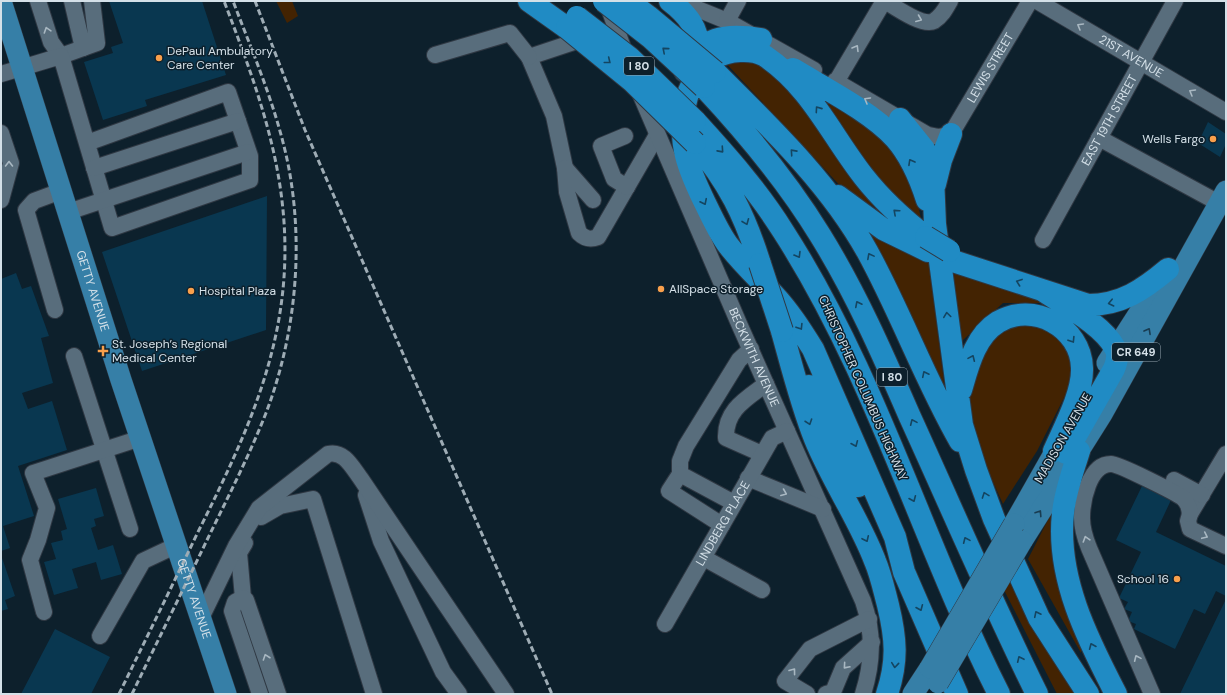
<svg xmlns="http://www.w3.org/2000/svg" width="1227" height="695" viewBox="0 0 1227 695" font-family="'DM Sans',sans-serif">
<style>
.green{fill:#432302}
.building{fill:#093750}
.lines{fill:none;stroke-linecap:round;stroke-linejoin:round}
.minor-casing{stroke:#2f3843;stroke-width:18}
.major-casing{stroke:#2f3843;stroke-width:22}
.highway-casing{stroke:#2f3843;stroke-width:24}
.minor{stroke:#586d7c;stroke-width:16}
.major{stroke:#367fa7;stroke-width:21}
.highway{stroke:#208bc4;stroke-width:22}
.rail{stroke:#9eacb5;stroke-width:3;stroke-dasharray:6 3;stroke-linecap:butt}
.major-bridge-casing{stroke:#2f3843;stroke-width:22;stroke-linecap:butt}
.highway-bridge-casing{stroke:#2f3843;stroke-width:24;stroke-linecap:butt}
.major-bridge{stroke:#367fa7;stroke-width:21}
.highway-bridge{stroke:#208bc4;stroke-width:22}
.oneway{stroke:#a9b8c2}
.oneway2{stroke:#144561}
.oneway3{stroke:#193c51}
.poi-dot{fill:#f9a04c;stroke:#0d202c;stroke-width:1.5}
.labels{text-anchor:middle;stroke-width:3;stroke-linejoin:round;paint-order:stroke}
.shield{fill:#0d202c;stroke:#98a6b0;stroke-width:1}
.shield-label{font-size:11px;font-weight:bold;fill:#d4e0e8}
.poi-label{font-size:12px;fill:#d4e0e8;stroke:#0d202c;text-anchor:start}
.street-label{font-size:12px;fill:#d4e0e8;stroke:#0d202c}
</style>
<rect width="100%" height="100%" fill="#0d202c"/>
<path class="green" d="M276,1H292L298,16L287,23Z
M760,58L801,97L894,218L844,190L722,59Z
M809,84L890,137L910,169L922,223L879,178Z
M858,216L928,256L945,390Z
M951,269L1042,296L1043,303H1003L962,341Z
M1040,320L1070,339L1073,380L1037,451L1003,504L976,445L966,395L973,366L1000,326Z
M1053,510L1082,645L1081,653L1028,559Z
M1013,575L1083,694H1057L1004,590Z"/>
<path class="building" d="M109,1H202L226,75L145,100L147,106L103,120L84,62L113,53L111,47L123,43Z
M1208,122L1226,134V144L1220,157L1198,143Z
M267,196L266,330L142,371L102,252Z
M16,273L22,289L31,286L49,336L41,338L53,383L22,393L28,409L52,401L67,450L18,466L34,516L3,526L10,548L1,551V279Z
M1142,486L1171,500L1156,532L1226,566V596L1216,591L1205,614L1194,609L1175,649L1134,629L1136,624L1128,621L1132,612L1124,609L1128,602L1119,598L1141,552L1116,540Z
M96,488L104,516L94,519L96,526L91,528L98,550L113,545L122,574L101,580L96,562L72,569L78,588L54,595L44,562L56,559L51,543L63,540L61,531L67,529L58,499Z
M1,555L15,596L5,600L8,609L1,611Z
M1226,599V694H1180Z
M55,629L110,657L91,694H21Z"/>
<g class="lines">
<defs>
<g id="minor">
<path d="M38,1L51,42L61,56L83,48"/>
<path d="M72,1L83,48L97,43L92,1"/>
<path d="M678,1L727,21L814,70"/>
<path d="M885,1C895,7 923,27 934,21C942,16 946,8 950,1"/>
<path id="s1" d="M1037,1L1226,112"/>
<path d="M607,3L626,56"/>
<path d="M727,21L738,1"/>
<path d="M591,39L577,41L529,57L554,116L565,168L567,192L579,233C585,239 590,240 598,237L657,135"/>
<path d="M435,55L510,33L529,57"/>
<path d="M1,74L61,56C78,114 95,171 112,228L250,180V156L228,92L87,143"/>
<path id="s2" d="M835,81L926,134C935,137 941,138 951,134L1030,1"/>
<path d="M836,82L884,1"/>
<path id="s3" d="M639,91L740,326L863,601C874,633 873,662 863,694"/>
<path d="M1,133L11,163L1,200"/>
<path d="M625,136L601,146L614,179L627,187"/>
<path d="M1099,138L1217,202"/>
<path d="M94,168L238,121"/>
<path d="M565,168L593,200"/>
<path d="M68,212L248,152"/>
<path id="s4" d="M1043,240L1175,1"/>
<path d="M55,310L26,210L34,201L61,191"/>
<path d="M74,356L130,529"/>
<path d="M762,454L726,438C725,410 746,399 766,384"/>
<path d="M1226,454L1190,514L1188,521L1190,529L1226,546"/>
<path d="M680,474V461L686,446L739,360L751,349"/>
<path d="M748,478L823,509"/>
<path d="M1174,480L1202,495"/>
<path d="M366,495L381,541L443,672L459,694"/>
<path d="M261,517L280,506L313,499L374,694"/>
<path d="M722,525L669,491L680,474L734,503"/>
<path d="M704,558L762,590"/>
<path d="M243,598L239,553L245,543"/>
<path d="M44,612L30,560L38,540L47,508L33,473L141,438"/>
<path d="M201,618L236,546L259,508L328,454C344,450 352,467 361,479L506,694"/>
<path id="s5" d="M665,624L772,438L787,431"/>
<path d="M100,636L143,561L177,545"/>
<path d="M260,694L232,611L235,602L243,598L246,600L278,694"/>
<path d="M807,694L785,681L810,649L869,619"/>
<path d="M826,694L833,692L843,668L872,642"/>
<path d="M1152,694L1089,548C1085,538 1082,529 1082,518C1082,501 1089,464 1111,464C1119,464 1176,493 1183,498C1188,503 1189,507 1190,514"/>
</g>
<g id="major">
<path id="s6" d="M1,1L121,380L226,694"/>
<path d="M1107,363L1165,273"/>
<path d="M1014,524L1064,436"/>
<path d="M1022,541L1102,414L1226,191"/>
<path d="M913,694L930,668"/>
</g>
<path id="highway" d="M529,1L567,28
M670,1C687,14 700,29 698,52
M793,69C824,88 870,111 895,138C910,155 920,178 927,200
M685,71C701,36 726,33 761,39
M715,72C770,127 829,183 867,251C901,313 925,380 960,441
M704,87C747,133 787,181 820,235C856,293 883,355 910,417C952,509 992,603 1037,694
M900,119L924,149L933,176L935,224L962,425L976,470L994,519L1039,618L1088,694
M695,121C727,156 758,191 783,231C876,375 922,542 999,694
M695,143C728,181 745,216 760,264
M935,184L941,160L951,134
M838,196L883,229L928,251
M926,237C903,219 882,200 864,177C831,135 811,87 765,56C752,48 728,50 715,58C699,68 689,86 685,105C678,144 688,168 705,203C712,217 719,233 728,245C742,263 758,278 774,295C789,311 801,330 813,349L895,537L904,572L957,694
M950,260L1088,305C1121,305 1143,290 1168,269
M1042,290C1064,305 1102,324 1115,348C1119,355 1117,362 1114,369L1066,453
M782,331C792,367 801,404 815,439C832,481 859,519 875,561C881,575 884,590 888,605C896,638 898,661 887,694
M809,386L858,486
M961,390C968,366 975,336 998,322C1033,301 1081,327 1082,368C1083,393 1064,428 1054,451
M1079,451C1073,471 1065,492 1063,513C1056,577 1087,638 1116,694"/>
</defs>
<use href="#minor" class="minor-casing"/>
<use href="#major" class="major-casing"/>
<use href="#highway" class="highway-casing"/>
<use href="#minor" class="minor"/>
<use href="#major" class="major"/>
<use href="#highway" class="highway"/>
<path class="rail" d="M255,1L305,130L552,694
M119,694C145,641 171,588 197,534C250,428 295,333 283,210C276,137 250,69 224,1
M132,694C157,642 183,590 208,538C228,497 249,456 266,413C295,337 304,250 289,169C278,111 254,56 233,1"/>
<defs>
<path id="major-bridge" d="M930,668L1014,524
M938,683L1022,541"/>
<path id="highway-bridge" d="M604,1L650,37L704,87
M628,1L648,16L715,72
M577,17L630,58L695,121
M567,28L632,81L695,143
M926,237L949,251
M760,264L782,331"/>
</defs>
<use href="#major-bridge" class="major-bridge-casing"/>
<use href="#highway-bridge" class="highway-bridge-casing"/>
<use href="#major-bridge" class="major-bridge"/>
<use href="#highway-bridge" class="highway-bridge"/>
</g>
<defs><path id="oneway-chevron" d="M-2-3.5L2.5 0L-2 3.5" fill="none" stroke-width="1.6" stroke-linecap="round" stroke-linejoin="round"/></defs>
<g class="oneway">
<use href="#oneway-chevron" transform="translate(919 19) rotate(22)"/>
<use href="#oneway-chevron" transform="translate(1080 26) rotate(-150)"/>
<use href="#oneway-chevron" transform="translate(47 30) rotate(-108)"/>
<use href="#oneway-chevron" transform="translate(856 48) rotate(-59)"/>
<use href="#oneway-chevron" transform="translate(1192 92) rotate(-150)"/>
<use href="#oneway-chevron" transform="translate(867 100) rotate(-150)"/>
<use href="#oneway-chevron" transform="translate(9 164) rotate(-90)"/>
<use href="#oneway-chevron" transform="translate(784 493) rotate(22)"/>
<use href="#oneway-chevron" transform="translate(1205 536) rotate(25)"/>
<use href="#oneway-chevron" transform="translate(1086 539) rotate(-107)"/>
<use href="#oneway-chevron" transform="translate(266 657) rotate(-109)"/>
<use href="#oneway-chevron" transform="translate(1137 658) rotate(-114)"/>
<use href="#oneway-chevron" transform="translate(846 666) rotate(131)"/>
<use href="#oneway-chevron" transform="translate(793 671) rotate(-53)"/>
</g>
<g class="oneway2">
<use href="#oneway-chevron" transform="translate(665 50) rotate(-139)"/>
<use href="#oneway-chevron" transform="translate(608 61) rotate(39)"/>
<use href="#oneway-chevron" transform="translate(818 109) rotate(-125)"/>
<use href="#oneway-chevron" transform="translate(721 150) rotate(48)"/>
<use href="#oneway-chevron" transform="translate(793 152) rotate(-132)"/>
<use href="#oneway-chevron" transform="translate(911 162) rotate(-119)"/>
<use href="#oneway-chevron" transform="translate(704 202) rotate(64)"/>
<use href="#oneway-chevron" transform="translate(896 212) rotate(-138)"/>
<use href="#oneway-chevron" transform="translate(746 222) rotate(68)"/>
<use href="#oneway-chevron" transform="translate(798 255) rotate(59)"/>
<use href="#oneway-chevron" transform="translate(870 256) rotate(-118)"/>
<use href="#oneway-chevron" transform="translate(1019 282) rotate(-160)"/>
<use href="#oneway-chevron" transform="translate(1111 303) rotate(167)"/>
<use href="#oneway-chevron" transform="translate(858 304) rotate(-117)"/>
<use href="#oneway-chevron" transform="translate(947 315) rotate(-98)"/>
<use href="#oneway-chevron" transform="translate(800 327) rotate(58)"/>
<use href="#oneway-chevron" transform="translate(1072 340) rotate(58)"/>
<use href="#oneway-chevron" transform="translate(972 358) rotate(-66)"/>
<use href="#oneway-chevron" transform="translate(925 374) rotate(-116)"/>
<use href="#oneway-chevron" transform="translate(809 422) rotate(71)"/>
<use href="#oneway-chevron" transform="translate(913 422) rotate(-114)"/>
<use href="#oneway-chevron" transform="translate(855 444) rotate(67)"/>
<use href="#oneway-chevron" transform="translate(985 495) rotate(-110)"/>
<use href="#oneway-chevron" transform="translate(913 499) rotate(67)"/>
<use href="#oneway-chevron" transform="translate(866 539) rotate(65)"/>
<use href="#oneway-chevron" transform="translate(966 540) rotate(-114)"/>
<use href="#oneway-chevron" transform="translate(920 608) rotate(67)"/>
<use href="#oneway-chevron" transform="translate(1037 614) rotate(-116)"/>
<use href="#oneway-chevron" transform="translate(1092 646) rotate(-113)"/>
<use href="#oneway-chevron" transform="translate(1020 659) rotate(-115)"/>
<use href="#oneway-chevron" transform="translate(895 665) rotate(96)"/>
</g>
<g class="oneway3">
<use href="#oneway-chevron" transform="translate(1148 331) rotate(-61)"/>
<use href="#oneway-chevron" transform="translate(1039 513) rotate(-57)"/>
</g>
<g class="poi-dot">
<circle cx="159" cy="58" r="4"/>
<circle cx="1213" cy="139" r="4"/>
<circle cx="661" cy="289" r="4"/>
<circle cx="191" cy="291" r="4"/>
<path d="M101 345h4v4h4v4h-4v4h-4v-4h-4v-4h4z"/>
<circle cx="1177" cy="579" r="4"/>
</g>
<g class="labels">
<g class="shield">
<rect x="624" y="57" width="30" height="18" rx="3"/>
<rect x="1112" y="343" width="48" height="18" rx="3"/>
<rect x="877" y="368" width="30" height="18" rx="3"/>
</g>
<g class="shield-label">
<text x="639" y="70">I 80</text>
<text x="1136" y="356">CR 649</text>
<text x="892" y="381">I 80</text>
</g>
<g class="poi-label">
<text x="167" y="55">DePaul Ambulatory<tspan x="167" dy="14">Care Center</tspan></text>
<text x="1205" y="143" text-anchor="end">Wells Fargo</text>
<text x="669" y="293">AllSpace Storage</text>
<text x="199" y="295">Hospital Plaza</text>
<text x="112" y="348">St. Joseph’s Regional<tspan x="112" dy="14">Medical Center</tspan></text>
<text x="1169" y="583" text-anchor="end">School 16</text>
</g>
<g class="street-label">
<text dy="4" stroke="none"><textPath href="#s1" startOffset="109">21ST AVENUE</textPath></text>
<text dy="4" stroke="none"><textPath href="#s2" startOffset="208">LEWIS STREET</textPath></text>
<text dy="4" stroke="none"><textPath href="#s4" startOffset="137">EAST 19TH STREET</textPath></text>
<text dy="4" stroke="none"><textPath href="#s6" startOffset="304">GETTY AVENUE</textPath></text>
<text dy="4" stroke="none"><textPath href="#s3" startOffset="290">BECKWITH AVENUE</textPath></text>
<text transform="translate(863 388) rotate(66)" y="4">CHRISTOPHER COLUMBUS HIGHWAY</text>
<text transform="translate(1063 438) rotate(-60)" y="4">MADISON AVENUE</text>
<text dy="4" stroke="none"><textPath href="#s5" startOffset="116">LINDBERG PLACE</textPath></text>
<text dy="4" stroke="none"><textPath href="#s6" startOffset="628">GETTY AVENUE</textPath></text>
</g>
</g>
<rect width="1227" height="695" fill="none" stroke="#d4e0e8" stroke-width="4"/>
</svg>
